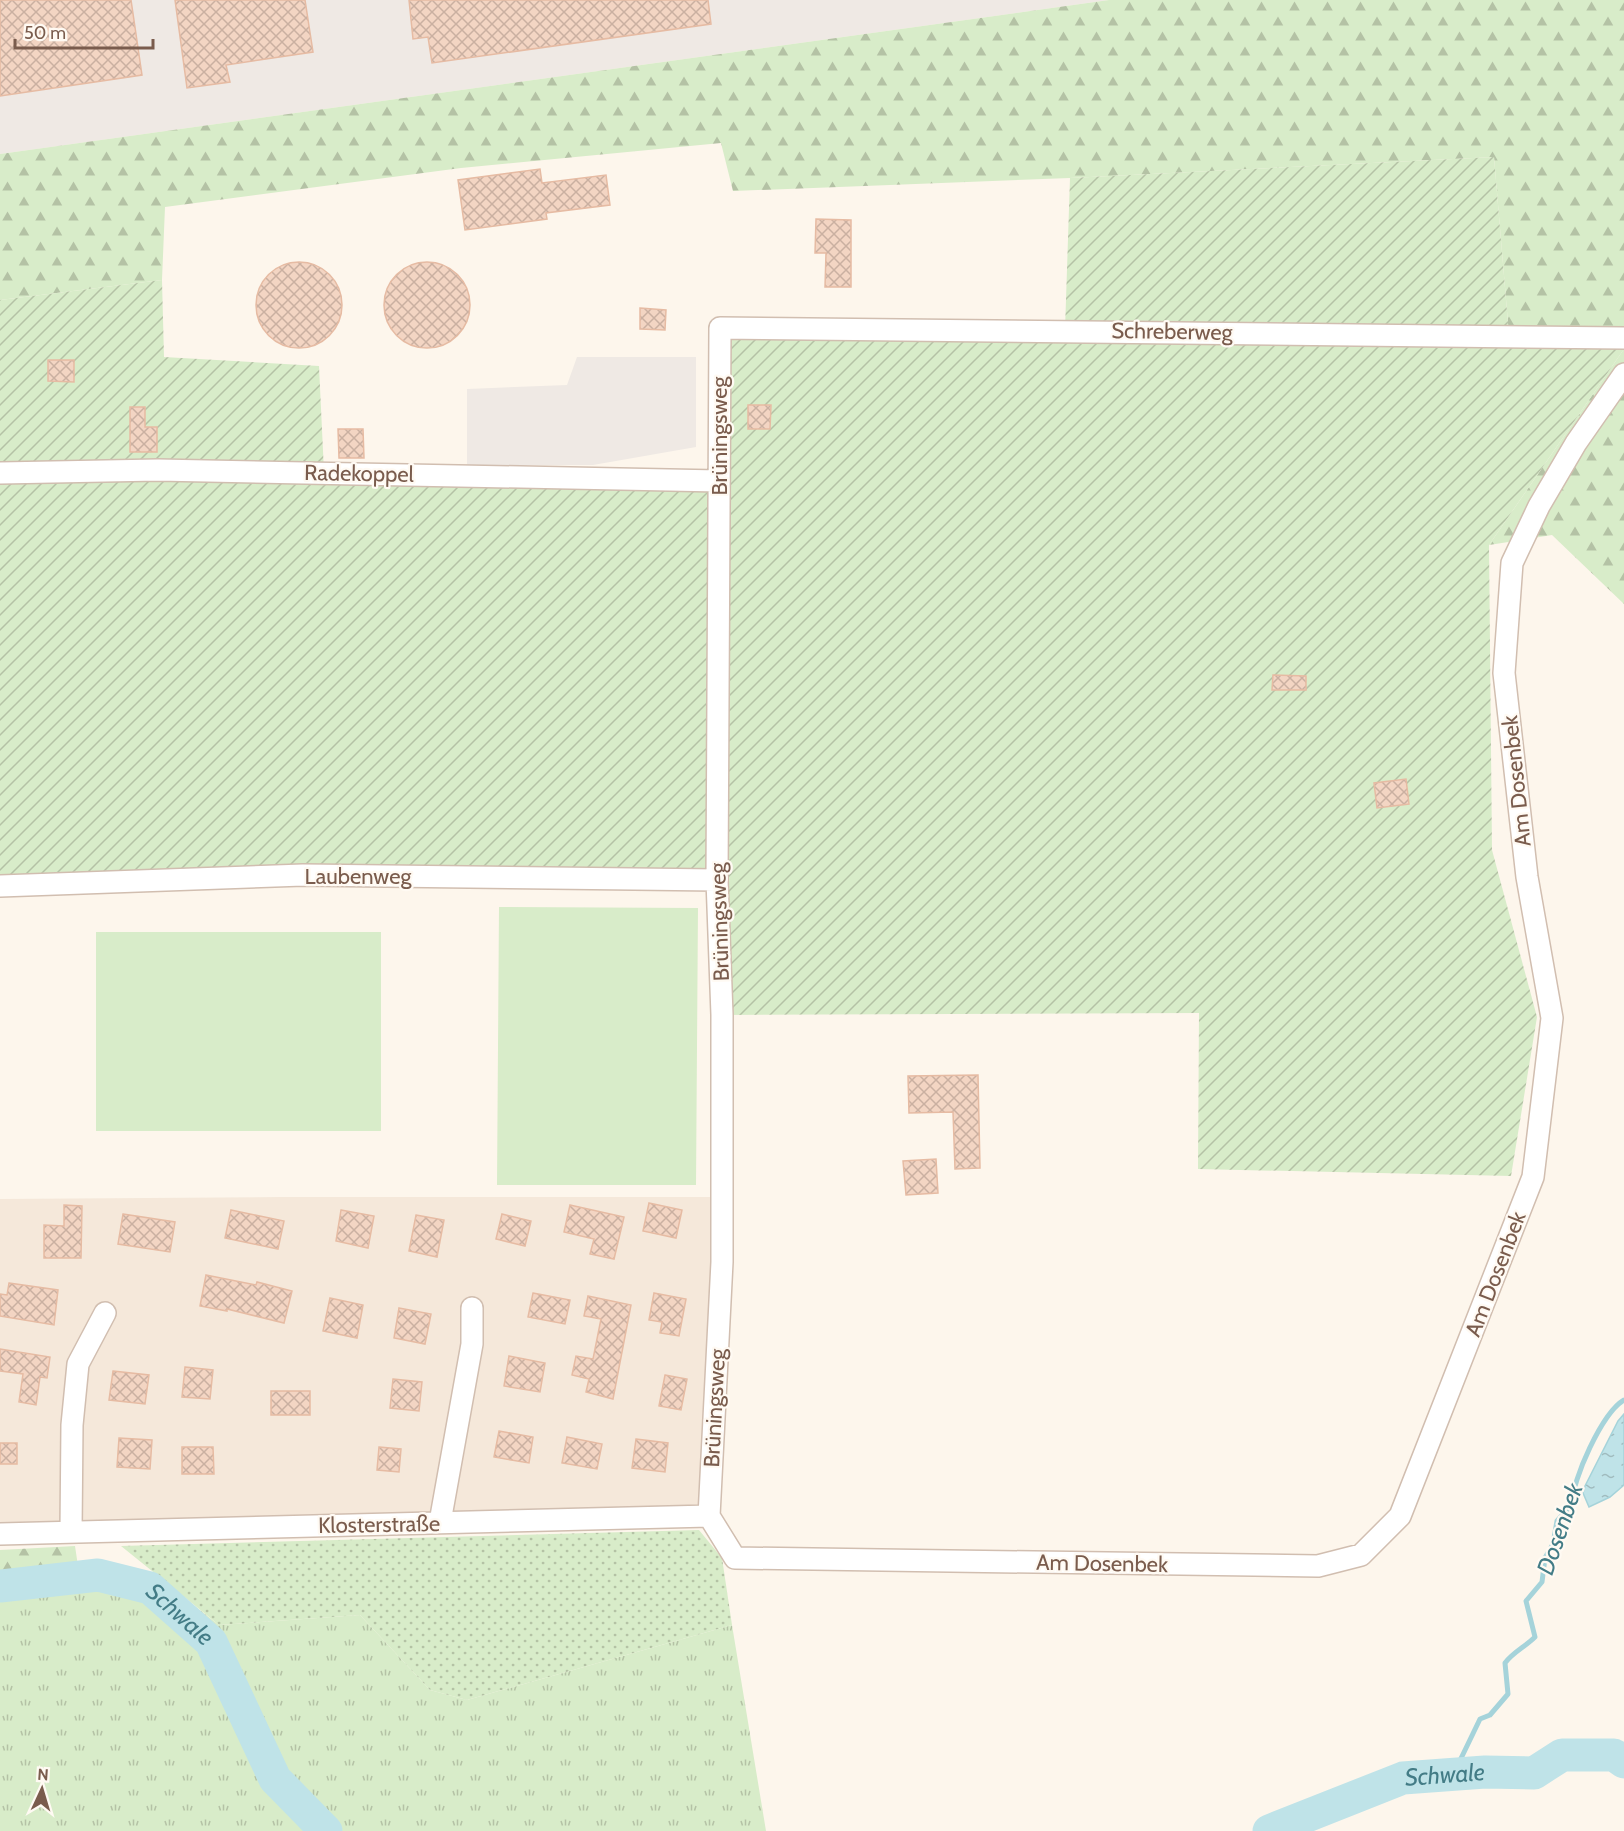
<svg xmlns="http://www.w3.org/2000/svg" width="1624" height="1831" viewBox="0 0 1624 1831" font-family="Cabin,sans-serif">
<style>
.residential{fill:#f5e8da}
.industrial{fill:#efe9e4}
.grass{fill:url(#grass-tufts)}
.forest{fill:url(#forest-firs)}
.park{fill:url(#park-dots)}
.garden{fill:url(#garden-furrows)}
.pitch{fill:#d8ecc9}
.water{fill:url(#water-ripples);stroke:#a5d3da;stroke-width:1.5}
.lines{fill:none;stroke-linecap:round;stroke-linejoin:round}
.stream{stroke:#a5d3da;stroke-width:5}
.river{stroke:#bfe3e8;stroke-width:33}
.building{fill:url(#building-cross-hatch);stroke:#e6bba3;stroke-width:1.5}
.minor-casing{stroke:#d1beb0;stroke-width:24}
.minor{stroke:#fff;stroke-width:21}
.labels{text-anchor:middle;stroke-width:4.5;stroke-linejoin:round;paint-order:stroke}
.street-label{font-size:22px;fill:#7a5c4d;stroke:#fffaf3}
.water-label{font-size:24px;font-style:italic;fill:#437c86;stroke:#fffaf3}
</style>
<defs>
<pattern id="grass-tufts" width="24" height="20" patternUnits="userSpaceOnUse" patternTransform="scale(1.5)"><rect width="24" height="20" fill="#d8ecc9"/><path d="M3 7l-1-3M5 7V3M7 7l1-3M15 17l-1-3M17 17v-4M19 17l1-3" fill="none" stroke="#b4c2a5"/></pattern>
<pattern id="forest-firs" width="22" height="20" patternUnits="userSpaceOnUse" patternTransform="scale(1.5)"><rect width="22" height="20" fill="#d8ecc9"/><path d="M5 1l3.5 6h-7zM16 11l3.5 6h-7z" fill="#b4c2a5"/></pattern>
<pattern id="park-dots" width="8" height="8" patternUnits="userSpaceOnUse" patternTransform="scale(1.5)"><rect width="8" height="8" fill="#d8ecc9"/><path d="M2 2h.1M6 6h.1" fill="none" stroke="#b4c2a5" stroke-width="1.8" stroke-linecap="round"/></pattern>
<pattern id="garden-furrows" width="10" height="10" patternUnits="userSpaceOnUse" patternTransform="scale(1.5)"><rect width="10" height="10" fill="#d8ecc9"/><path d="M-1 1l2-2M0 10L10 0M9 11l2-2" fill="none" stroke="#b4c2a5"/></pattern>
<pattern id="water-ripples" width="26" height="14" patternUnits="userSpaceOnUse" patternTransform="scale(1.5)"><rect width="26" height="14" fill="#bfe3e8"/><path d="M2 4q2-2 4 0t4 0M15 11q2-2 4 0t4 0" fill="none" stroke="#a0bbbe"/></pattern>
<pattern id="building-cross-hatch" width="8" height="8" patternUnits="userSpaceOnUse" patternTransform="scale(1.5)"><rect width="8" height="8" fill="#f3d5c3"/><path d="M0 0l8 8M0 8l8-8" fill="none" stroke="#cab0a1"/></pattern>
</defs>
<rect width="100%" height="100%" fill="#fdf6ec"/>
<path class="residential" d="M281,1197H720L709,1516L0,1534V1199Z"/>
<path class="industrial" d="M0,0H1109L0,154Z
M577,357H696V447L593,465H467V389L567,385Z"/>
<path class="grass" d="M78,1566L155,1575L219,1625L360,1615L430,1690L467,1700L732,1625L766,1831H0V1575Z"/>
<path class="forest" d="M1109,0H1624V338L1509,335L1494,157L1070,178L733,191L721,143L461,168L165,207L162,280L0,300V154Z
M1624,349V604L1552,535L1489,545Z
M75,1546L78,1566L0,1575V1550Z"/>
<path class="park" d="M699,1530L722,1558L732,1625L467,1700L430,1690L360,1615L219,1625L121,1546Z"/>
<path class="garden" d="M1494,157L1509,335L1624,338V349L1489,545L1492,850L1537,1017L1511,1176L1198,1169L1199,1013L722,1015L717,880L0,886V300L162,280L164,357L319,366L324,472L718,481L720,328L1065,330L1070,178Z"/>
<path class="pitch" d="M499,907L698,908L696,1185H497Z
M96,932H381V1131H96Z"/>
<path class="water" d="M1624,1414V1485L1610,1497L1589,1507L1583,1493L1585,1486L1618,1421Z"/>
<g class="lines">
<path class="stream" d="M1453,1775L1480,1719L1490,1715L1508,1694L1505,1663C1513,1652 1525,1647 1535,1637L1526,1601L1542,1582L1545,1558L1553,1544L1557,1521L1572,1504C1572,1480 1602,1413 1624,1400"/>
<g class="river">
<path id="s1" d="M0,1586L98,1575L150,1588L211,1642L275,1779L326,1831"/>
<path id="s2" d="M1269,1831L1403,1778L1485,1772L1534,1773L1562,1755H1614L1624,1762"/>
</g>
</g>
<path class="building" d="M0,0H131L142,75L0,96Z
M175,0H305L313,52L226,65L230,82L187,88Z
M409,0H708L711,24L432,63L428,37L413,39Z
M540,169L542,183L606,175L610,205L546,213L547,219L465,230L458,180Z
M816,219L851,220V287H825L826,253H815Z
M384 305a43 43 0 1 1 86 0a43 43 0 1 1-86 0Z
M256 305a43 43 0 1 1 86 0a43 43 0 1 1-86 0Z
M640,308L666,310L665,330L640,329Z
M48,360H74V382L48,381Z
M748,405H771L770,429H748Z
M130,407H145V427H157V452H130Z
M338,429H363L364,458H339Z
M1273,675L1306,676V690H1272Z
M1406,779L1409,804L1377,808L1374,783Z
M978,1075L980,1168L955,1169L953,1112L909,1113L908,1076Z
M936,1159L938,1193L906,1195L903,1161Z
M649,1203L682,1210L676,1238L643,1231Z
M64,1205L82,1206L81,1258H44V1225L64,1226Z
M570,1205L624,1217L614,1259L590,1254L594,1239L564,1232Z
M231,1210L284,1221L278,1249L225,1238Z
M341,1210L374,1216L368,1248L336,1241Z
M123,1214L175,1222L170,1252L118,1244Z
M502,1214L531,1221L525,1246L496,1239Z
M416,1215L444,1220L437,1257L409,1251Z
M206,1275L256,1285L257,1282L292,1291L284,1323L227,1309V1311L200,1306Z
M9,1283L58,1290L54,1325L0,1316V1294L7,1295Z
M533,1293L570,1300L565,1324L528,1317Z
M654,1293L686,1299L679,1336L660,1333L662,1322L649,1320Z
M588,1296L631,1305L613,1399L586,1392L589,1379L572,1375L576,1356L593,1359L601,1319L584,1316Z
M330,1298L363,1305L357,1338L323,1331Z
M399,1308L431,1314L425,1344L394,1338Z
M0,1349L50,1357L47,1378L40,1377L36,1405L19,1402L23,1374L0,1371Z
M509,1356L545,1363L540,1392L504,1386Z
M185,1367L213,1370L210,1399L182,1397Z
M113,1371L149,1375L145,1404L109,1400Z
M665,1375L687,1379L681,1410L659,1406Z
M393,1379L422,1382L419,1411L390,1408Z
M271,1391H310V1415H271Z
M499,1431L533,1437L529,1463L494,1457Z
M567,1437L602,1444L597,1469L562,1463Z
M119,1438L152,1440L150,1469L117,1467Z
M636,1439L668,1443L665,1472L632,1468Z
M0,1443H17V1464H0Z
M182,1447H213L214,1474H182Z
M379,1447L401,1449L399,1472L377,1470Z"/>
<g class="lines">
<defs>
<path id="minor" d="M0,473L158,470L719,481
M0,886L303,875L717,880
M709,1516L722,1262V1015L717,880L720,328L1624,338
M709,1516L735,1558L1318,1566L1361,1555L1400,1516L1533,1177L1552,1018L1527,877L1504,673L1512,563L1539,506L1576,443L1624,374
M440,1522L472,1344V1308
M71,1532L72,1425L78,1364L105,1313
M0,1534L709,1516"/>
</defs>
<use href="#minor" class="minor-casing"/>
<use href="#minor" class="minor"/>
</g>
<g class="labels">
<g class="street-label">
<text transform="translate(1172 331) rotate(1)" y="8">Schreberweg</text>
<text transform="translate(719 436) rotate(-90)" y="8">Brüningsweg</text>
<text transform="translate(359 473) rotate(1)" y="8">Radekoppel</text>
<text transform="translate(1516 781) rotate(-96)" y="8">Am Dosenbek</text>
<text x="358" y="884">Laubenweg</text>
<text transform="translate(719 922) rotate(-92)" y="8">Brüningsweg</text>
<text transform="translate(1495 1274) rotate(-69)" y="8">Am Dosenbek</text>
<text transform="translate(714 1408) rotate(-87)" y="8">Brüningsweg</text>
<text transform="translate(379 1524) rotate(-1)" y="8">Klosterstraße</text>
<text transform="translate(1102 1563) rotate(1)" y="8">Am Dosenbek</text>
</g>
<g class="water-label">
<text transform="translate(1560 1529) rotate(-71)" y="8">Dosenbek</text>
<text dy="8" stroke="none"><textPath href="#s1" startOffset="192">Schwale</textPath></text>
<text dy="8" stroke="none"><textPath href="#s2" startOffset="186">Schwale</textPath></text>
</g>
</g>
<g transform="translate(42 1789) rotate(4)" stroke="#fffaf3" stroke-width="4.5" paint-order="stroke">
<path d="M0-4.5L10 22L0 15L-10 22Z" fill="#7a5c4d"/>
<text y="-9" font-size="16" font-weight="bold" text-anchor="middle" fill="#7a5c4d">N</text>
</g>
<path d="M15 39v9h138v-9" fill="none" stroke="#7a5c4d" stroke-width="3"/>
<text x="24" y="39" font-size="18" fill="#7a5c4d" stroke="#fffaf3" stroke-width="4.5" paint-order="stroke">50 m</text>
</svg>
